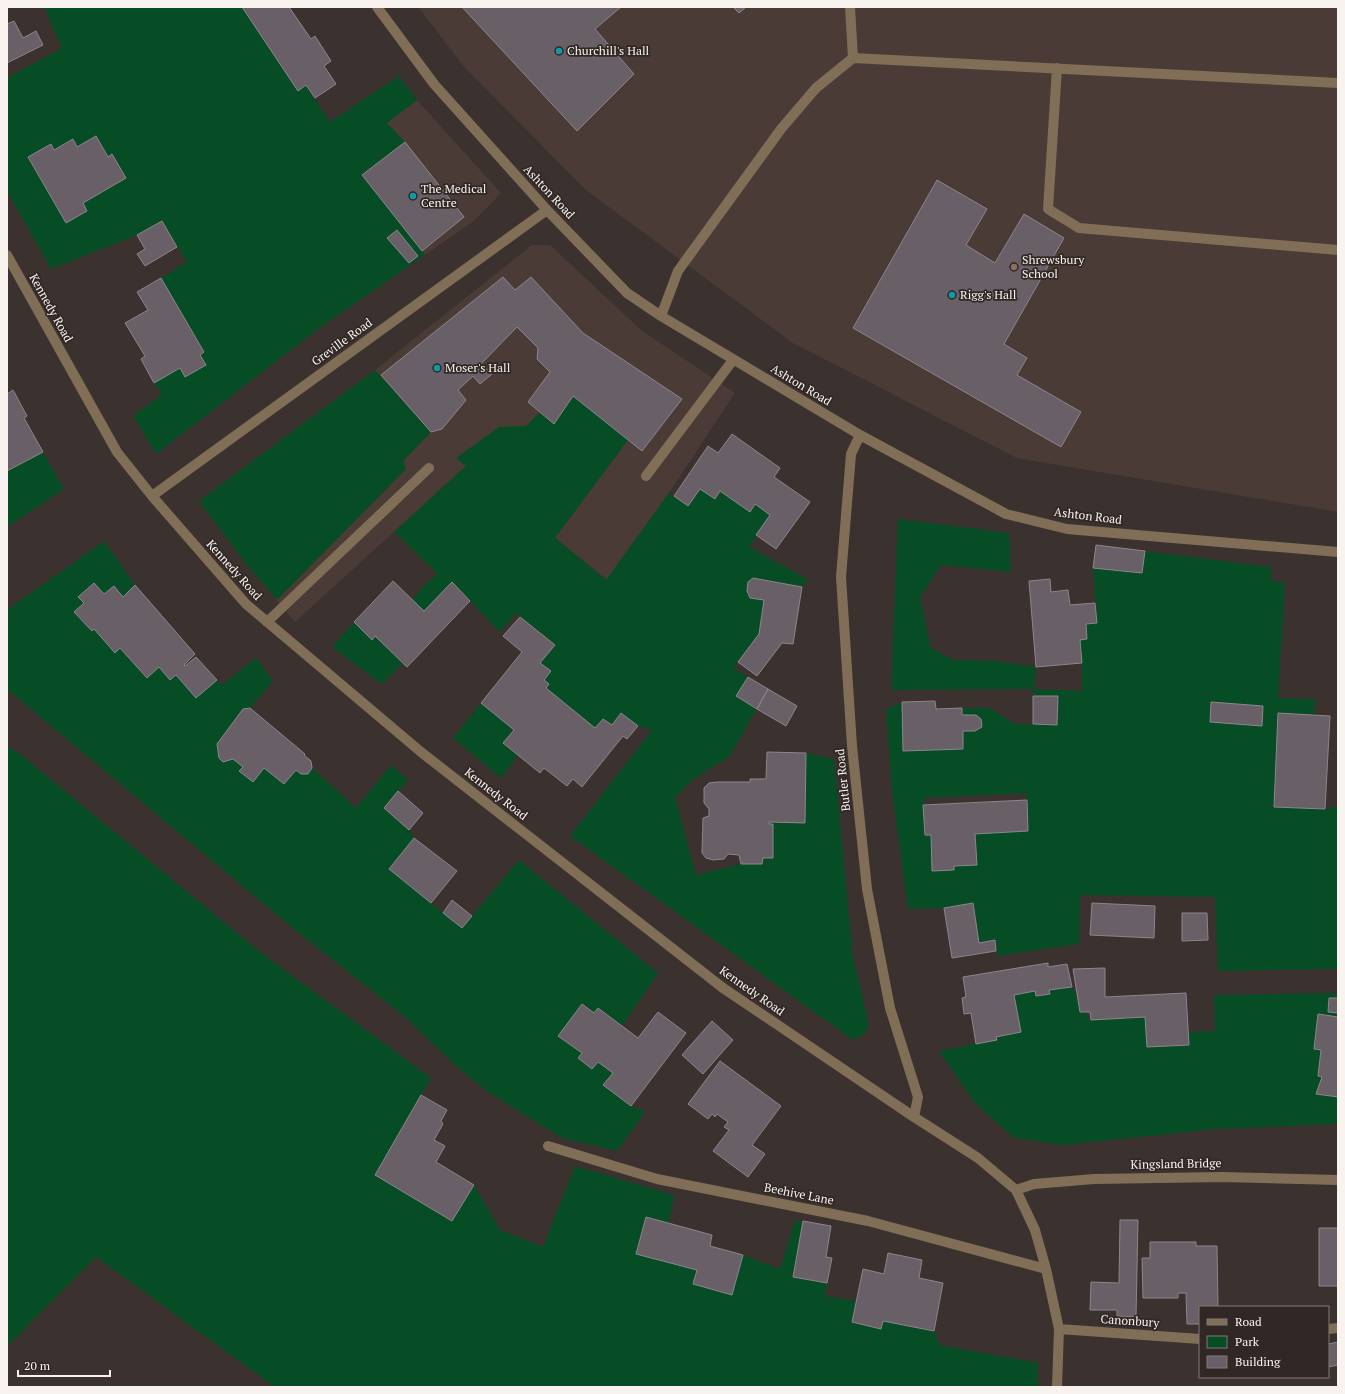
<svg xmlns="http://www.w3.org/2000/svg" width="1345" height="1394" viewBox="0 0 1345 1394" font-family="'PT Serif',serif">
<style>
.built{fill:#4b3b36}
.green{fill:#064d26;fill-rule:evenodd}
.building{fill:#686066;stroke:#8e858c}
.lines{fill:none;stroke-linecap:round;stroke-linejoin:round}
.minor{stroke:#806e56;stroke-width:10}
.culture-dot{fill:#0f9aa8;stroke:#312825;stroke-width:1.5}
.education-dot{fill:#8d6e63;stroke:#312825;stroke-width:1.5}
.labels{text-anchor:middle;stroke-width:3.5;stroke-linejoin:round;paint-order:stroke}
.poi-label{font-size:12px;fill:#f9f3f0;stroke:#312825;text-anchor:start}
.street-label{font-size:12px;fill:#f9f3f0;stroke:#312825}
</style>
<rect width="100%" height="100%" fill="#3b322f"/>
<path class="built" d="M418,7H1338V512L1017,458L793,343L586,190L466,69Z
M417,100L501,193L474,221L322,326L252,223Z
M532,245H550L642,331L735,393L669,493L607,580L466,466L295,622L246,564L199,501L375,370Z"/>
<path class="green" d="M44,7H242L298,91L306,85L330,122L399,76L417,100L387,123L405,142L363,175L425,255L322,326L156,454L133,416L162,394L154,383L204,352L161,278L187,262L162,221L137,235L51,269L7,191V78L62,48ZM73,140L77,147L108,157L112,155L126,178L83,203L87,211L66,223L28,157L51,144L54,150Z
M375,370L431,432L403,461L406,469L277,600L246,564L199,501Z
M573,396L628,440L555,538L606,580L669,493L688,506L700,489L715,499L720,491L750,511L755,504L770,515L749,547L807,579L802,587L753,578L747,591L750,598L764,600L759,634L733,668L768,689L730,756L693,779L675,798L696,875L741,864H762L763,858H773V824H769V822L805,823L806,753L834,759L853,957L868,1020L867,1032L853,1040L570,836L652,730L638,726L621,713L612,725L603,719L595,728L546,688L549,684L544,680L550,671L540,663L555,645L520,617L517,612L500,632L452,582L424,611L412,599L437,573L394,532L466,466L456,458L499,427L526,426L540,412L554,424Z
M43,452L64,489L7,527V471Z
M898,519L1009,533L1011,572L941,565L920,597L931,648L953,660L996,661L1036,667L1034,689L1082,691V663L1080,640L1087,639L1086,624L1097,623L1093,568L1142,573L1145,551L1271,567V581L1285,583L1278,698L1315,699L1314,715L1278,713L1274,806L1325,809L1338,806V969L1218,971L1215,897L1080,895L1079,944L998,956L995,941L979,943L973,903L944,908L908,909L893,799L886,710L902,702L904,751L963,749V731H975L982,726L981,719L976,715H962V708H990L1014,724L1057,725L1058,697L1033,696V689L891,690ZM1026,793L1028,831L975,834L954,866L933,871L931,835H925L924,798Z
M104,541L135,585L123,597L104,594L94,583L78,597L84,603L74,612L91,631L94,629L115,652L120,648L147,678L159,667L170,680L176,675L196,698L217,680L222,685L256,658L273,681L250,708L243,710L217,744L219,758L223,762L233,759L243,767L240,771L253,782L264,768L296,770L301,774H308L312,768L356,808L391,765L408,780L384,808L409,829L414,838L389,869L462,928L519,860L658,973L622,1026L599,1008L594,1013L559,1036L582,1053L578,1058L592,1069L598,1062L613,1073L604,1085L631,1106L645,1112L617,1151L562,1138L488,1092L456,1066L405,1017L290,926L7,689V610Z
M354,622L372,640L375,636L403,663L382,684L332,647Z
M481,703L514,730L503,743L518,755L501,778L453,738Z
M7,747L20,754L260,952L431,1078L375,1175L452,1221L474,1185L500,1230L543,1247L575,1166L674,1195L669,1223L646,1217L697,1270L693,1284L732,1295L743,1255L780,1269L795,1221H803L793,1277L827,1283L825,1296L856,1301L852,1322L881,1329L883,1321L934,1331L940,1345L1038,1363V1387H275L96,1257L7,1347Z
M1072,987L1092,1025L1091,1020L1145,1017L1147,1047L1189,1045L1188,1032L1215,1031L1214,995L1338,993V1017L1319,1014L1321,1050L1318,1076L1322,1077L1316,1094L1338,1097V1124L1217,1129L1063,1145L1014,1138L974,1102L939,1051L996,1040V1037L1021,1032L1014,995L1035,991L1036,996L1049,994V990Z"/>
<path class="building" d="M242,7H289L311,39L315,36L331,61L324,66L336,84L315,98L306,85L298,91Z
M462,7H621L595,29L634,74L577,131Z
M733,7H746L739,13Z
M14,21L23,38L36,31L43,45L7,63V24Z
M96,136L108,157L112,154L126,178L83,203L87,211L66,223L28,157L51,144L54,150L73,139L77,147Z
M405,142L464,217L422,251L362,175Z
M937,180L987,209L966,245L995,263L1024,214L1064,238L1004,344L1027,358L1017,375L1081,412L1061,447L853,328Z
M162,221L177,247L145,266L137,254L145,249L137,235Z
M397,230L418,256L409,263L387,238Z
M503,277L515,290L531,277L583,333L682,399L642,451L573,396L554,424L528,402L550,372L537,359L538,348L517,327L481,364L492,374L480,384L473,376L458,390L466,400L442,429L431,432L381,375Z
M161,278L204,352L200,355L206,365L185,377L180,368L154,383L141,359L145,356L125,323L148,310L137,292Z
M13,390L27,416L24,418L43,452L7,471V394Z
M732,434L780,468L774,477L810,502L776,549L756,535L770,515L755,504L750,512L720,491L715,499L700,489L688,506L674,496L708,446L718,453Z
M1096,545L1145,551L1142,573L1093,568Z
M753,578L802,587L793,644L782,643L757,676L738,662L759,634L764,600L750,598L747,591L748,582Z
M1050,579L1051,592L1068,590L1070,605L1095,603L1097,623L1086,624L1087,639L1080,640L1082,663L1036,667L1029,581Z
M393,581L424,611L452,582L470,601L407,667L375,636L372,640L354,622Z
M94,583L104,594L114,586L123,597L135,585L195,654L184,665L185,666L196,657L217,680L196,698L176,675L170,680L159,667L147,678L120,648L115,653L94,629L92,631L74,612L84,603L78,597Z
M520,617L555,645L540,663L551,671L544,680L549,684L546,688L595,728L603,719L612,725L621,713L638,726L627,739L623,736L582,787L573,779L567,786L544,768L540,773L503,743L514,730L481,703L522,652L503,636Z
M748,677L768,689L757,709L736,696Z
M768,689L797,706L786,726L757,709Z
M1033,696H1058L1057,725L1033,724Z
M935,701L936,709L962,708V715H976L981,719L982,727L975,731H963V749L903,751L902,702Z
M1211,702L1263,706L1262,726L1210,722Z
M250,708L305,754L304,755L311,761L312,768L308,774H301L296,770L284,784L264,768L253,782L239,771L243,767L233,759L223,762L219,758L217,744L243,709Z
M1278,713L1330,716L1325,809L1274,807Z
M767,752L806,753L805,823L769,822V824H773V858H763L762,864H741L739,855L728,854L724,859L713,860L706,858L702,853L703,818L709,816V809L704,803V788L709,783L717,782H750V779H766Z
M398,791L423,813L409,830L384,808Z
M1027,800L1028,831L975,834L977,865L954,866V870L932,871L931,835H925L923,805Z
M414,838L457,871L431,903L389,869Z
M452,900L472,916L462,928L443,913Z
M973,903L979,943L995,940L996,951L952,958L944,908Z
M1092,903L1155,906L1154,938L1090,935Z
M1182,913H1207L1208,940L1182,941Z
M1048,963V967L1067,964L1072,987L1049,990L1050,994L1036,996L1035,991L1014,995L1021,1032L996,1037L997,1040L976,1044L971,1013L964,1014L962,998L966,997L963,977Z
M1105,968V997L1186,993L1189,1045L1147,1047L1145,1017L1091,1020L1090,1012H1080L1073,969Z
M1329,998H1338V1013L1328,1012Z
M582,1004L594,1013L598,1008L638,1038L658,1012L686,1033L631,1106L603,1085L613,1073L598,1062L592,1069L578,1058L582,1053L558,1036Z
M1318,1014L1338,1017V1097L1316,1094L1322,1077L1318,1076L1321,1050L1314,1049Z
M712,1021L733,1040L703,1074L682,1055Z
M720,1061L781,1106L752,1145L765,1154L748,1177L713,1151L729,1130L724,1127L728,1122L717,1114L715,1117L712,1114L708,1119L688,1104Z
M421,1095L447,1110L441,1121L443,1124L434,1140L445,1146L436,1162L474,1185L452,1221L375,1175Z
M646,1217L712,1235L710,1246L743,1255L732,1295L693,1284L697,1270L636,1254Z
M1120,1220H1138L1136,1317L1117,1316V1310H1090L1091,1282L1119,1283Z
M803,1221L831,1226L826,1257L832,1258L827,1283L793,1277Z
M1319,1228H1338V1286H1319Z
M1150,1242H1196V1246H1217L1218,1307H1200V1324H1187L1186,1293H1178V1298H1143L1142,1258H1150Z
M888,1253L922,1260L919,1278L943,1283L934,1331L883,1321L881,1329L852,1322L863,1269L884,1274Z
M1338,1342V1365L1328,1367V1344Z"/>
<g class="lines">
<path class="minor" d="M377,7L434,84L547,210L627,293L661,316L860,435L1006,514L1067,529L1338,552
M850,7L853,58
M1057,68L1048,209L1079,228L1338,250
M7,255L117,452L152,496L246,604L421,752L723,988L914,1117L978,1158L1016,1190L1035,1230L1046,1269L1059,1329L1057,1387
M661,316L678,271L781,129L816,88L853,58L1338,83
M860,435L851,454L841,577L852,746L867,889L890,1008L918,1097L914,1117
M646,476L733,360
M152,496L547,210
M267,622L429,468
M548,1146L657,1179L868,1221L1046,1269
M1016,1190L1034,1184L1094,1179L1222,1177L1338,1180
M1059,1329L1200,1339
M1328,1329L1338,1328"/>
</g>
<g class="culture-dot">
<circle cx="559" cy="51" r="4"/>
<circle cx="413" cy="196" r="4"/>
<circle cx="952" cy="295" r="4"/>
<circle cx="437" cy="368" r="4"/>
</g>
<circle class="education-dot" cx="1014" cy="267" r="4"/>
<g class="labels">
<g class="poi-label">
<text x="567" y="55">Churchill's Hall</text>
<text x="421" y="193">The Medical<tspan x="421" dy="14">Centre</tspan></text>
<text x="1022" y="264">Shrewsbury<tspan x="1022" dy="14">School</tspan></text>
<text x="960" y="299">Rigg's Hall</text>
<text x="445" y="372">Moser's Hall</text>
</g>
<g class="street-label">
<text transform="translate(549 192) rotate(47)" y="4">Ashton Road</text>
<text transform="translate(51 308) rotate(61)" y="4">Kennedy Road</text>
<text transform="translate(342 342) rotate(-36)" y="4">Greville Road</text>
<text transform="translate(801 385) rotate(31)" y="4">Ashton Road</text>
<text transform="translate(1088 516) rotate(7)" y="4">Ashton Road</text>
<text transform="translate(234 570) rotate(48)" y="4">Kennedy Road</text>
<text transform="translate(843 780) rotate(-96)" y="4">Butler Road</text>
<text transform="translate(496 794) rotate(38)" y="4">Kennedy Road</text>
<text transform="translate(752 991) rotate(35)" y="4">Kennedy Road</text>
<text transform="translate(1176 1164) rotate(-1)" y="4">Kingsland Bridge</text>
<text transform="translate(799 1194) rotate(11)" y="4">Beehive Lane</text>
<text transform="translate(1130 1321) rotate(4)" y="4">Canonbury</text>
</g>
</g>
<rect width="1345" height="1394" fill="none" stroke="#f9f3f0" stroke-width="16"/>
<rect x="1199" y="1306" width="130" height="72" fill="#312825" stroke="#817976"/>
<rect x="1207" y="1319" width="20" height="6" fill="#806e56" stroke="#817976"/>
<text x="1235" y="1326" font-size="12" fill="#f9f3f0">Road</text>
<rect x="1207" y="1336" width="20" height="12" fill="#064d26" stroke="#817976"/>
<text x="1235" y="1346" font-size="12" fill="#f9f3f0">Park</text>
<rect x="1207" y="1356" width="20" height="12" fill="#686066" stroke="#817976"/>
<text x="1235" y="1366" font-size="12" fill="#f9f3f0">Building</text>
<path d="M18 1370v6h92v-6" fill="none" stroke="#f9f3f0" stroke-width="2"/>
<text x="24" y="1370" font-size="12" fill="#f9f3f0" stroke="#312825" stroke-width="3" paint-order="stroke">20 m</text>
</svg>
